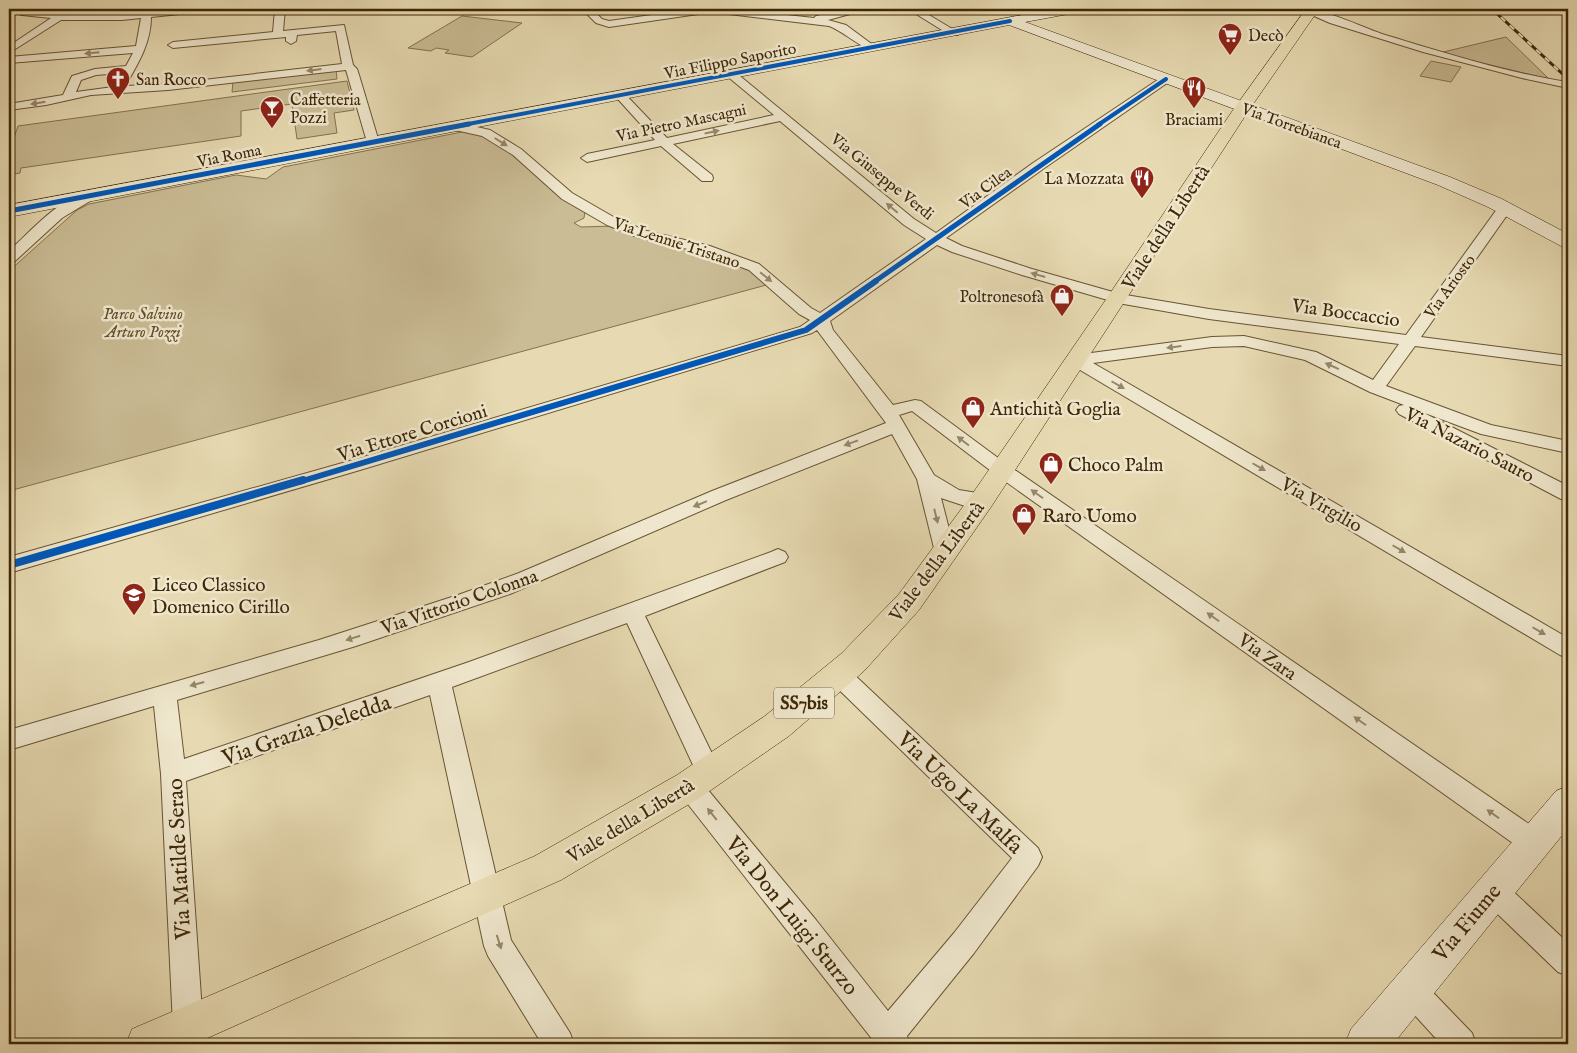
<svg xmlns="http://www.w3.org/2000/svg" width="1577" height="1053" viewBox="0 0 1577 1053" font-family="'IM FELL English',serif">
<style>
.green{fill:#cabc95;stroke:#84724e}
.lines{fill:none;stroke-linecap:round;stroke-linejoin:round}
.street-casing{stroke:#685432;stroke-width:2}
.secondary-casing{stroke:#3e2707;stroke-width:1}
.primary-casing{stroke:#3e2707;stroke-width:1}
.street{fill:#efe7cd;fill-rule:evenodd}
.secondary{fill:#efe7cd;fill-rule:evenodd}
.primary{fill:#e7dab2;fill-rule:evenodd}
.rail-casing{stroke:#3e2707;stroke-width:3}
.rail{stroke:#efe7cd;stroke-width:2;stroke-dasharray:6;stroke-linecap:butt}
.cycleway-far3-casing{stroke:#efe7cd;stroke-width:5.5}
.cycleway-far2-casing{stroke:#efe7cd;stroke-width:7}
.cycleway-far1-casing{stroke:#efe7cd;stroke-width:9}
.cycleway-casing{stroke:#efe7cd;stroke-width:11}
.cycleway-far3{stroke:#0057b8;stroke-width:4}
.cycleway-far2{stroke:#0057b8;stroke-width:5}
.cycleway-far1{stroke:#0057b8;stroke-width:6}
.cycleway{stroke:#0057b8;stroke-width:8}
.oneway{fill:#96876a}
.labels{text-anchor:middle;stroke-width:5;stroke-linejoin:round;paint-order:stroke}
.far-poi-label{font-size:16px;fill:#3e2707;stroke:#efe7cd;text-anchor:start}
.far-street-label{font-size:16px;fill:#3e2707;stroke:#efe7cd}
.far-park-label{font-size:16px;font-style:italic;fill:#614c2a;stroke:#efe7cd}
.shield{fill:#efe7cd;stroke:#736142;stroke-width:1}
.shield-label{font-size:18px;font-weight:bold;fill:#3e2707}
.street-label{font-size:19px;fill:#3e2707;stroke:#efe7cd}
.poi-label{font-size:19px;fill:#3e2707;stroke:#efe7cd;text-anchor:start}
.near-street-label{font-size:22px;fill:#3e2707;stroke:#efe7cd}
</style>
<rect width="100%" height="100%" fill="#e7dab2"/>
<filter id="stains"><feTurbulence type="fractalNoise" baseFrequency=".004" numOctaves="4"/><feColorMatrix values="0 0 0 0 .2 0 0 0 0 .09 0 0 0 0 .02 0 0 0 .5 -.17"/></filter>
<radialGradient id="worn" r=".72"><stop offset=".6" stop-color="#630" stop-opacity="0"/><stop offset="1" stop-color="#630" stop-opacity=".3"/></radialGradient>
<path class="green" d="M462,16L522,23L472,57L445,53L449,50L436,48L431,51L408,48Z
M1506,37L1549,79L1439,53Z
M1431,61L1461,67L1451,82L1420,76Z
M336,69L337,79L232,92L233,82Z
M347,81L354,110L334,113L337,133L297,139L292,104L241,111V136L21,168L20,173L9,175V152L18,126Z
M467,131C500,139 523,166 550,186C561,195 573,203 585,211L584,218L574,223L581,227L613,226L690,248L750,269L770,284L9,491V271L77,210L89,204L236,175L266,179L283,167Z"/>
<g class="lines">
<defs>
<path id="street" d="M9,9L59,13L65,9H74L70,14H122L174,9H204L199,12L151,17C151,43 138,64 125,86L168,84L342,64L336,31L297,35L296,41L291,44L286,41V37L173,48L168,45L173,42L273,32L275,9H285L283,31L344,25L353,65L357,69L359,75L379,142L373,146L367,142L346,70L168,90L91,95L46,105L9,110V104L63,95L72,76L95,69L126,66L133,53L9,63V57L136,46L141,18L122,20H61L9,53V46L51,18L22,15L10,11ZM122,73L113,87L76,92L81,80L96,75Z
M582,9H592L602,19L609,21L694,9H734L814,18L816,16L848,9H863L861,11L828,20L846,25L877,48L876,50C865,52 842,30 829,26L712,12L609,27L596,23Z
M908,9H919L959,33L958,35H950Z
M1298,9C1321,7 1359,26 1382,34C1442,52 1507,73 1568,82V88L1522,78L1423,52L1330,23Z
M731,71L735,72L914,219L936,233L1033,163L1162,77H1170L1171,79L1170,81L1043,169L946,238L962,246L1032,269L1120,294L1209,309L1406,335L1500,205H1510L1512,208L1421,337L1568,356V366L1415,346L1386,386L1491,425L1568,441V453L1481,434L1422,412L1568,486V501L1561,499L1399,414L1396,410L1399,406L1404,405L1370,392L1305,360L1244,346L1212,347L1093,363L1568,638V658L1560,655L1070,364L1068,360L1070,356L1076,355L1212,337L1244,336L1316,352L1373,380L1399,344L1209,319L1118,303L1022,275L952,252L937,245L830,321L833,330L893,405L915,400L921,401L1009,466L1542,833L1546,842L1542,851L1533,854L1524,851L995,474L912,411L899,415L934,475L959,490L989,495L992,500L989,505L982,507L965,506L941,498L955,552L952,557L945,559L938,557L935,552L917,479L892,434L726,500L510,594L356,646L177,700L184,759L469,662L771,552L778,549L785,552L788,557L785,562L645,616L721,772L718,780L709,783L700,780L627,623L452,687L511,940L570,1033L574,1044H542L488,956L484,946L430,695L186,781L203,1026L202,1044H172L173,1026L161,774L154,706L9,750V730L319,640L458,595L519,573L712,491L886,423L817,330L812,333L360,470L9,573V557L346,462L800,327L810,320L799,314L749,270L700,252L637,237L607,225L562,199L513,155L482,136L451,129L449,126L451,123L455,122L490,130L521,149L572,193L617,219L647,231L710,246L759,264L811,308L820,313L926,239L904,225L780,121L673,144L712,175L713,178L712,181H702L661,146L587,162L581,158L587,154L655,140L616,97L614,95L620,92L624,93L667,138L774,115L727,76L726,74L727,72Z
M90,191L97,195L95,198L62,218L14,262L9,263V251C32,230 58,199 90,191Z
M838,665L846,667L1038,848L1042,857L1038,866L974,953L907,1036L910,1044H876L680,794L676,786L680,778L689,775L698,778L816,920L888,1011L954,933L1012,858L830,681L827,674L830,667Z
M1493,878L1503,882L1568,943V976L1558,972L1483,900L1479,891L1483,882Z
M1410,974L1420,979L1472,1033L1476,1044H1441L1400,999L1395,989L1400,979Z"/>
<path id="secondary" d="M1054,9H1081L1074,13L1025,22L1450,177L1502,199L1568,234V248L1561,246L1488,207L1438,185L1009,25L9,217V205Z
M1568,786V828L1393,1044H1345L1351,1029L1556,791Z"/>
<path id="primary" d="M1306,9H1319L1249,110L991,507L919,610L864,671L789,736L701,797L561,880L194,1044H126L132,1029L535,856L677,775L765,716L842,653L899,594L973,493L1107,298L1233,110Z"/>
</defs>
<use href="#street" class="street-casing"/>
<use href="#secondary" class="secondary-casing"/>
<use href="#primary" class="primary-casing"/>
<use href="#street" class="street"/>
<use href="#secondary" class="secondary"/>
<use href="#primary" class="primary"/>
<defs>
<path id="rail" d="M1492,9L1568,79"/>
</defs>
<use href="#rail" class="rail-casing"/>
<use href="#rail" class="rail"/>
<defs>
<path id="cycleway-far3" d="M463,125L1010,21
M1098,125L1166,79"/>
<path id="cycleway-far2" d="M9,211L469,124
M874,282L1100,124"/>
<path id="cycleway-far1" d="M299,482L806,330L876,281"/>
<path id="cycleway" d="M9,565L303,480"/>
</defs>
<use href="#cycleway-far3" class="cycleway-far3-casing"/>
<use href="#cycleway-far2" class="cycleway-far2-casing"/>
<use href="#cycleway-far1" class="cycleway-far1-casing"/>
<use href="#cycleway" class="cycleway-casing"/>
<use href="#cycleway-far3" class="cycleway-far3"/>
<use href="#cycleway-far2" class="cycleway-far2"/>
<use href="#cycleway-far1" class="cycleway-far1"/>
<use href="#cycleway" class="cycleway"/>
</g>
<defs><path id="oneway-solid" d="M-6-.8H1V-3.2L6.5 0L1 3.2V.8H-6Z" transform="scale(1.25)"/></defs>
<g class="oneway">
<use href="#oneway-solid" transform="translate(92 53) rotate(175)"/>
<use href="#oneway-solid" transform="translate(314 70) rotate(173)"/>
<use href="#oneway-solid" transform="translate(38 103) rotate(171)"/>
<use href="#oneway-solid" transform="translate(712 132) rotate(-12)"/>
<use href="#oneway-solid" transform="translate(501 142) rotate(32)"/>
<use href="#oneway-solid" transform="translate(892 208) rotate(-140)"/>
<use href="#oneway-solid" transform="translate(1038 275) rotate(-164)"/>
<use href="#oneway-solid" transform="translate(766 277) rotate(39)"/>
<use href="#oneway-solid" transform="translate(1174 347) rotate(173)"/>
<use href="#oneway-solid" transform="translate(1332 366) rotate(-156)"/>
<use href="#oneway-solid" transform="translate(1118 385) rotate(30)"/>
<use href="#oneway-solid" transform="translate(963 441) rotate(-143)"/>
<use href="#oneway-solid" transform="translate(851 443) rotate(160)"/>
<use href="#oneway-solid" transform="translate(1259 467) rotate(30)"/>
<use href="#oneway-solid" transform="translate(1037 494) rotate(-145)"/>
<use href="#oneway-solid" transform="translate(700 504) rotate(158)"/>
<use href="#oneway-solid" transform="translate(936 516) rotate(76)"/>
<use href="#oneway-solid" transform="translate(1399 549) rotate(30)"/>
<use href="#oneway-solid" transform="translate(1213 617) rotate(-145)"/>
<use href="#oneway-solid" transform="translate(1539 631) rotate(30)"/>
<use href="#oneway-solid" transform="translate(353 638) rotate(163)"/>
<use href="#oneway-solid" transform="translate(197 684) rotate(165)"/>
<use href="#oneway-solid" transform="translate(1360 721) rotate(-145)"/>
<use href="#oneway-solid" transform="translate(712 814) rotate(-129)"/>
<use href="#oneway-solid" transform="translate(1493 814) rotate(-145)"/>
<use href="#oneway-solid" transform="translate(499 942) rotate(72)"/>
</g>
<defs>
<symbol id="supermarket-pin" viewBox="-11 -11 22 30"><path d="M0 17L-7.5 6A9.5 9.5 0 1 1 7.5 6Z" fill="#8f2418" stroke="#efe7cd"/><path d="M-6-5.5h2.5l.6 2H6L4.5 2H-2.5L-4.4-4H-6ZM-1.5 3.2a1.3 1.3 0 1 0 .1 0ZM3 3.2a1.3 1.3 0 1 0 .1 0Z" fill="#fff"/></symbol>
<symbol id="church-pin" viewBox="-11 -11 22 30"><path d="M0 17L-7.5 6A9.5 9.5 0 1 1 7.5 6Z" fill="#8f2418" stroke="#efe7cd"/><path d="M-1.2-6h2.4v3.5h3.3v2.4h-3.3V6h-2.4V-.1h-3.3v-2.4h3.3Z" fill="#fff"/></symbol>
<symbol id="restaurant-pin" viewBox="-11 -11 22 30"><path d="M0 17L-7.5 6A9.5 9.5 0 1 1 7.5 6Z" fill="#8f2418" stroke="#efe7cd"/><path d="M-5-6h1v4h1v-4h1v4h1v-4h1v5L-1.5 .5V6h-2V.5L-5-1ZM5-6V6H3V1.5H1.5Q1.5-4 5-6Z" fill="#fff"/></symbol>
<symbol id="bar-pin" viewBox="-11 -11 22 30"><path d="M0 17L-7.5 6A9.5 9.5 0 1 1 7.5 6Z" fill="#8f2418" stroke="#efe7cd"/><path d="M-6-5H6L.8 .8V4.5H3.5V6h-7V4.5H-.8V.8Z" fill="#fff"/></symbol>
<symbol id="shop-pin" viewBox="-11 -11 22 30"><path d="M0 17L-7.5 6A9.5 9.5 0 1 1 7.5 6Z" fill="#8f2418" stroke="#efe7cd"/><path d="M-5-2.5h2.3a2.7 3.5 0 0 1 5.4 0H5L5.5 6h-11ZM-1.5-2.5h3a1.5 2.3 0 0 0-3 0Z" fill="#fff"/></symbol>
<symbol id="school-pin" viewBox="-11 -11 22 30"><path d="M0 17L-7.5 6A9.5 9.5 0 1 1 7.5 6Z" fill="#8f2418" stroke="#efe7cd"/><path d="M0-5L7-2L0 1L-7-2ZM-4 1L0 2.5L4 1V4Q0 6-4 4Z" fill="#fff"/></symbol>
</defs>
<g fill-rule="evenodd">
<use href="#supermarket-pin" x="1216" y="21" width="28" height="38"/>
<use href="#church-pin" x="104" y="65" width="28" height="38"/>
<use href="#restaurant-pin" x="1180" y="74" width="28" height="38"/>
<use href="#bar-pin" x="258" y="94" width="28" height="38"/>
<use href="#restaurant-pin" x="1128" y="164" width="28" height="38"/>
<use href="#shop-pin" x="1048" y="282" width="28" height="38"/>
<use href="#shop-pin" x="959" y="394" width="28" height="38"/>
<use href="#shop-pin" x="1037" y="450" width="28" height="38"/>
<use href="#shop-pin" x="1010" y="501" width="28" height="38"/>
<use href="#school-pin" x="120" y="581" width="28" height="38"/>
</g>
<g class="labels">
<g class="far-poi-label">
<text x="1248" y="41">Decò</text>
<text x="136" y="85">San Rocco</text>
<text x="290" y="105">Caffetteria<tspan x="290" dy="18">Pozzi</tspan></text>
<text x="1194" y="125" text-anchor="middle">Braciami</text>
<text x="1124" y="184" text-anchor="end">La Mozzata</text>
<text x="1044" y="302" text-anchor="end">Poltronesofà</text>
</g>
<g class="far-street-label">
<text transform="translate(730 60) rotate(-11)" y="6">Via Filippo Saporito</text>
<text transform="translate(681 122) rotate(-12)" y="6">Via Pietro Mascagni</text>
<text transform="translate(1292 125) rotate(20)" y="6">Via Torrebianca</text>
<text transform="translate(229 155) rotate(-11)" y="6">Via Roma</text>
<text transform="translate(883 176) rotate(39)" y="6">Via Giuseppe Verdi</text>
<text transform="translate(985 187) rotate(-36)" y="6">Via Cilea</text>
<text transform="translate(677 242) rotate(18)" y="6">Via Lennie Tristano</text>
<text transform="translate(1449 286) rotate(-54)" y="6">Via Ariosto</text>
</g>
<g class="far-park-label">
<text x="143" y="319">Parco Salvino<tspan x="143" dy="18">Arturo Pozzi</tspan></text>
</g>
<rect class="shield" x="774" y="687.5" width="60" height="31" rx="4"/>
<g class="shield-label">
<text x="804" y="709">SS7bis</text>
</g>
<g class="street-label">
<text transform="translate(1165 227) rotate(-57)" y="7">Viale della Libertà</text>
<text transform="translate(1346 312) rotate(8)" y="7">Via Boccaccio</text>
<text transform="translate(412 432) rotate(-17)" y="7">Via Ettore Corcioni</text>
<text transform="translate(1470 444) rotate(27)" y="7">Via Nazario Sauro</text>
<text transform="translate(1322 504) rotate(30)" y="7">Via Virgilio</text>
<text transform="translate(936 561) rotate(-53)" y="7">Viale della Libertà</text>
<text transform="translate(459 601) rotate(-19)" y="7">Via Vittorio Colonna</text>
<text transform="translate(1268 656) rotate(35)" y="7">Via Zara</text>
<text transform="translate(630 820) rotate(-31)" y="7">Viale della Libertà</text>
</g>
<g class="poi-label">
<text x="990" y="415">Antichità Goglia</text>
<text x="1068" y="471">Choco Palm</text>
<text x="1042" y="522">Raro Uomo</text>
<text x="152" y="591">Liceo Classico<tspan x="152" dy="22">Domenico Cirillo</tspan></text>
</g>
<g class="near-street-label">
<text transform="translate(306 729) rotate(-19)" y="8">Via Grazia Deledda</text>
<text transform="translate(961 792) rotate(44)" y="8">Via Ugo La Malfa</text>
<text transform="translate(178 859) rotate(-93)" y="8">Via Matilde Serao</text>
<text transform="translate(793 915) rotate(51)" y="8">Via Don Luigi Sturzo</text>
<text transform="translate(1466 922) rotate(-50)" y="8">Via Fiume</text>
</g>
</g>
<rect width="1577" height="1053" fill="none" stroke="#e7dab2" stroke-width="30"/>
<rect x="10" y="10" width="1557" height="1033" fill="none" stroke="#3e2707" stroke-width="2.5"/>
<rect x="15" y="15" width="1547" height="1023" fill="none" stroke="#3e2707"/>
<rect width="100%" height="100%" filter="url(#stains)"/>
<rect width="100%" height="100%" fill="url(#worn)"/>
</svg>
